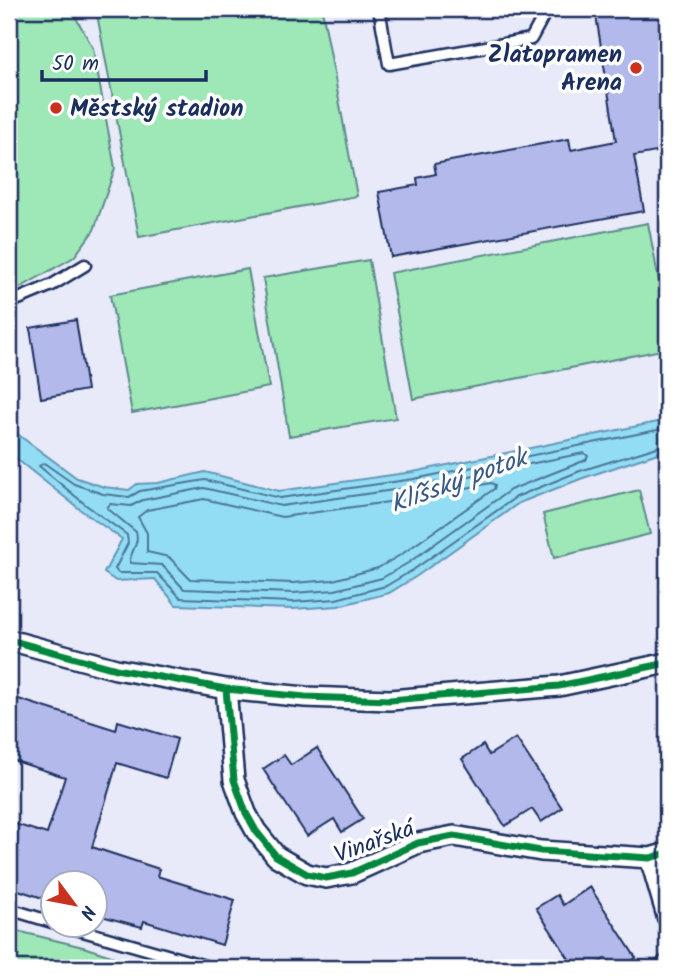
<svg xmlns="http://www.w3.org/2000/svg" width="676" height="977" viewBox="0 0 676 977" font-family="Kalam,sans-serif">
<style>
.green{fill:#9ee7b7;stroke:#5c8b8a;stroke-width:2}
.water{fill:#93ddf4;stroke:#6397b8;stroke-width:2}
.lines{fill:none;stroke-linecap:round;stroke-linejoin:round}
.shore{stroke:#4b759a;stroke-width:2}
.building{fill:#b3baeb;stroke:#1b2f5e;stroke-width:2}
.lane-casing{stroke:#1b2f5e;stroke-width:15}
.street-casing{stroke:#1b2f5e;stroke-width:24}
.lane{stroke:#fff;stroke-width:10}
.street{stroke:#fff;stroke-width:19}
.cycleway-casing{stroke:#fff;stroke-width:11}
.cycleway{stroke:#00873e;stroke-width:7}
.poi-dot{fill:#c8321e;stroke:#fff;stroke-width:2.5}
.labels{text-anchor:middle;stroke-width:7;stroke-linejoin:round;paint-order:stroke}
.poi-label{font-size:24px;font-weight:bold;fill:#1b2f5e;stroke:#fff;text-anchor:end}
.street-label{font-size:24px;fill:#1b2f5e;stroke:#fff}
.water-label{font-size:26px;font-style:italic;fill:#395a84;stroke:#fff}
</style>
<rect width="100%" height="100%" fill="#e8eaf9"/>
<filter id="ink" filterUnits="userSpaceOnUse"><feTurbulence type="fractalNoise" baseFrequency=".0143" numOctaves="2"/><feDisplacementMap in="SourceGraphic" scale="14" xChannelSelector="R" yChannelSelector="G"/><feConvolveMatrix kernelMatrix="1 2 1 2 8 2 1 2 1" color-interpolation-filters="sRGB"/></filter>
<g filter="url(#ink)">
<path class="green" d="M9,9H71L93,48L115,168L94,230L74,257L9,294Z
M96,9H322L357,196L139,237Z
M648,223L667,323V349L413,399L390,273Z
M369,260L396,418L289,436L263,278Z
M248,269L269,387L132,413L110,295Z
M639,490L650,534L554,558L543,514Z
M9,929L83,947L149,968H9Z"/>
<path class="water" d="M667,420V450L583,478L519,503L417,576L389,593L338,606L293,609L176,605L155,579L116,581L104,573L122,539L82,511L9,453V428L77,478L104,487L129,490L137,484L158,483L205,472L279,491L413,472Z"/>
<g class="lines">
<path class="shore" d="M667,428L414,479L280,498L205,480L140,491L129,497L103,494L74,484L44,463L39,466L86,505L127,535L128,543L115,569L118,573H157L181,598L293,602L336,599L386,586L413,570L516,497L580,471L667,444
M584,453L588,456L586,460L510,490L408,563L382,578L335,590L293,593L184,589L162,565L130,563C129,552 140,545 136,532L107,508L110,504L131,506L143,500L204,488L281,506L415,487Z
M491,483L495,485L494,489L402,554L378,568L333,580L293,583L190,579L169,557L147,552V533L138,517L147,510L204,499L282,517L417,498Z"/>
</g>
<path class="building" d="M595,9H667V150L634,156L644,211L391,257L379,192L418,185L417,178L436,174L434,164L569,139L571,150L616,141Z
M76,320L87,390L41,398L30,328Z
M9,696L116,730L118,721L177,739L166,778L117,763L92,847L159,869L157,876L235,900L222,945L144,921L142,927L94,914V883H52V901L9,887V822L47,834L65,777L9,759Z
M516,738L562,808L541,822L532,809L505,826L462,759L483,745L489,755Z
M317,748L363,819L342,832L334,819L307,836L263,769L284,755L291,765Z
M590,887L636,958L620,968H613L606,958L591,968H575L536,908L557,895L563,905Z"/>
<g class="lines">
<defs>
<path id="lane" d="M379,9L389,64L531,39L545,13V9
M9,303L52,285L85,265
M9,909L52,922
M62,925L212,968"/>
<path id="street" d="M9,640L116,669L226,689L305,697L390,700L559,686L667,663
M226,689L234,780L246,813L256,831L276,856L307,874L326,878L352,873L418,843L454,836L541,851L650,858L667,853
M650,858L667,916
M666,968L667,965"/>
</defs>
<use href="#lane" class="lane-casing"/>
<use href="#street" class="street-casing"/>
<use href="#lane" class="lane"/>
<use href="#street" class="street"/>
<defs>
<path id="cycleway" d="M9,640L116,669L226,689L305,697L390,700L559,686L667,663
M226,689L234,780L246,813L256,831L276,856L307,874L326,878L352,873L418,843L454,836L541,851L650,858L667,853"/>
</defs>
<use href="#cycleway" class="cycleway-casing"/>
<use href="#cycleway" class="cycleway"/>
</g>
</g>
<g class="poi-dot">
<circle cx="636" cy="68" r="7"/>
<circle cx="56" cy="108" r="7"/>
</g>
<g class="labels">
<g class="poi-label">
<text x="622" y="62">Zlatopramen<tspan x="622" dy="28">Arena</tspan></text>
<text x="70" y="116" text-anchor="start">Městský stadion</text>
</g>
<g class="street-label">
<text transform="translate(374 841) rotate(-20)" y="8">Vinařská</text>
</g>
<g class="water-label">
<text transform="translate(458 480) rotate(-20)" y="9">Klíšský potok</text>
</g>
</g>
<rect width="676" height="977" fill="none" stroke="#fff" stroke-width="35"/>
<rect x="18" y="18" width="641" height="942" fill="none" stroke="#1b2f5e" stroke-width="2.5" filter="url(#ink)"/>
<g transform="translate(74 904) rotate(122)"><circle r="33" fill="#ffffff" stroke="#a4acbf" stroke-width="2"/>
<path d="M0-5L12 26L0 18L-12 26Z" fill="#c8321e"/>
<text y="-10" font-size="19" font-weight="bold" text-anchor="middle" fill="#1b2f5e">N</text>
</g>
<path d="M42 70v10h164v-10" fill="none" stroke="#1b2f5e" stroke-width="3.5"/>
<text x="52" y="70" font-size="21" fill="#1b2f5e" stroke="#ffffff" stroke-width="5" paint-order="stroke">50 m</text>
</svg>
